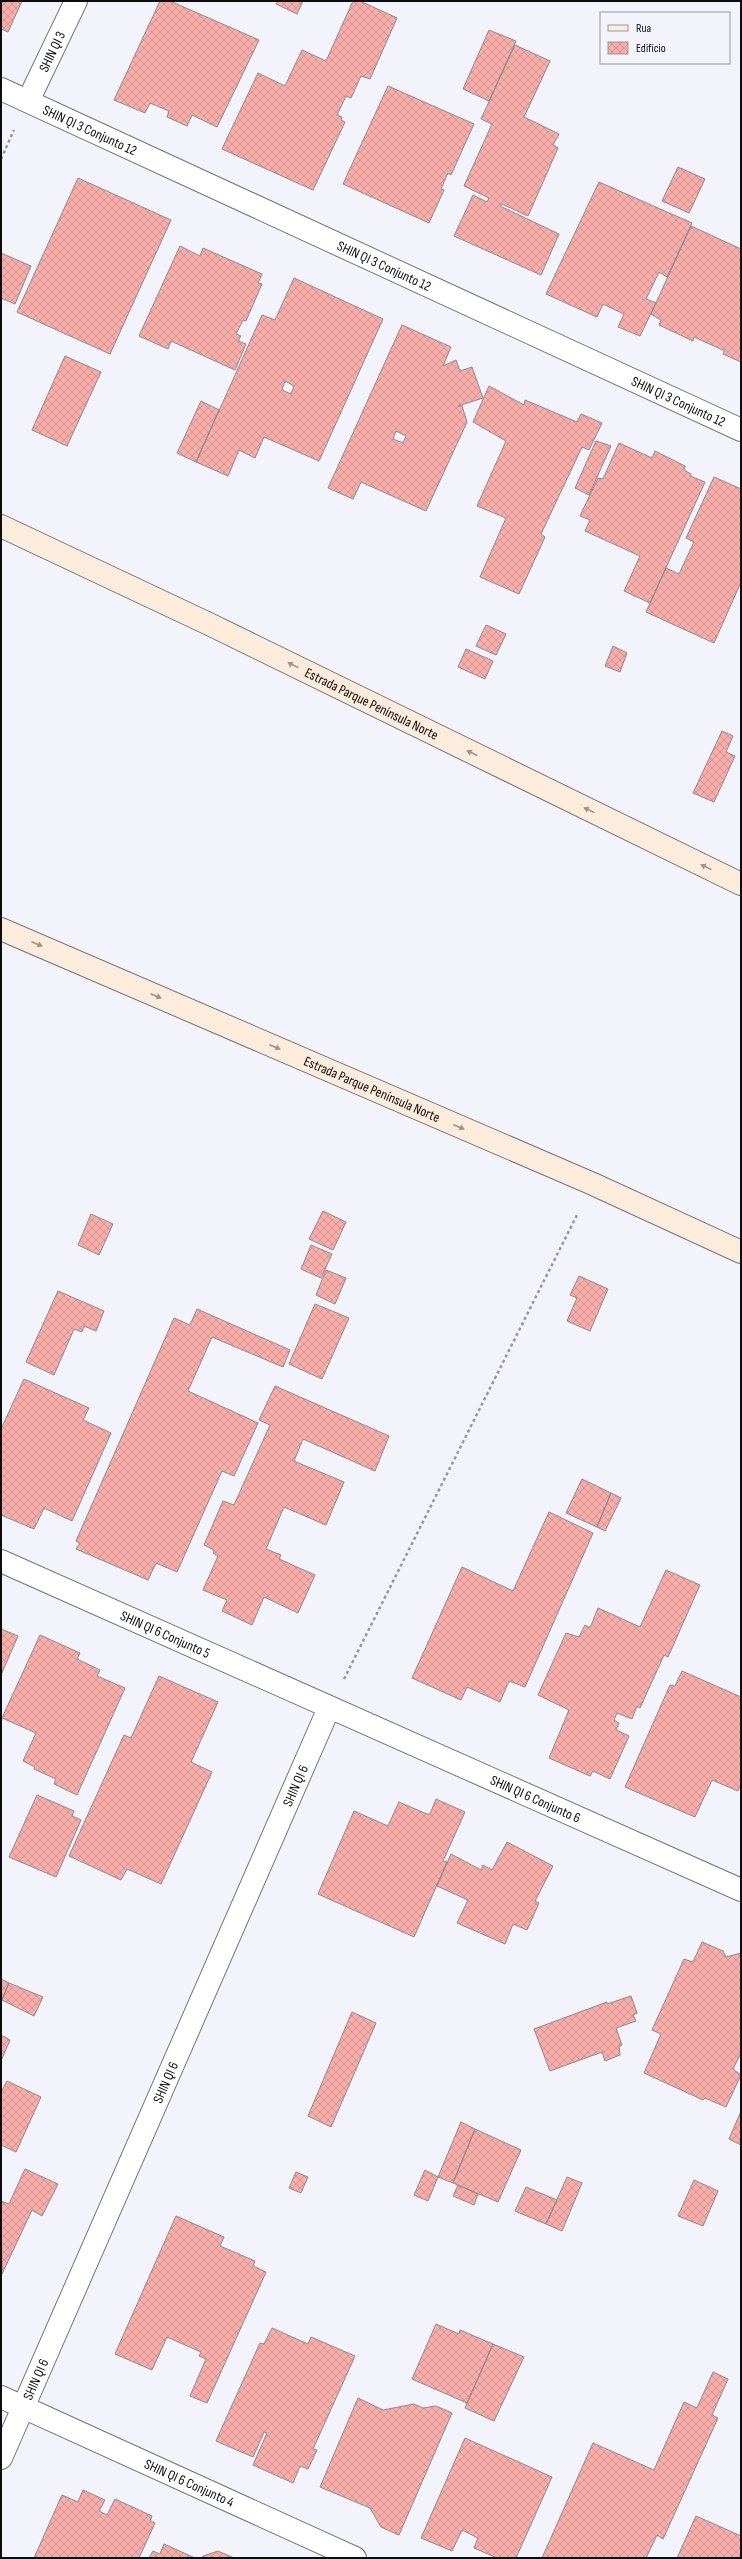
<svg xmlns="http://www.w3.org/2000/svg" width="742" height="2559" viewBox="0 0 742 2559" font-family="'Sofia Sans Condensed',sans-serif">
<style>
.building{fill:url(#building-cross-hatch);stroke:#918887;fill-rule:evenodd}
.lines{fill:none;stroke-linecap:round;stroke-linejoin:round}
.minor-casing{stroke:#75757d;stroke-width:24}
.secondary-casing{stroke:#75757d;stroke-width:24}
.path{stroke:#95959b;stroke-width:2.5;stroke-dasharray:3 3;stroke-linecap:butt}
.minor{stroke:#fff;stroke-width:22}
.secondary{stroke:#fbecdc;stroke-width:22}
.oneway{fill:#9b928a}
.labels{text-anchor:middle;stroke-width:3;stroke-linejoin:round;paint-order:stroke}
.street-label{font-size:14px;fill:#0c0c0f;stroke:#f3f3fc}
</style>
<defs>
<pattern id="building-cross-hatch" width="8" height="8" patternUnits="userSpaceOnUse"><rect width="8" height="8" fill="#f7aeab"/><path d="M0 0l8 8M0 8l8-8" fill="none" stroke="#d39492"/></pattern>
</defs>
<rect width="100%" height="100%" fill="#f3f3fc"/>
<path class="building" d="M1,1H22L8,32L1,29Z
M160,1H170L259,40L217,127L192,115L187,126L167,117L169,111L150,103L145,113L114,100Z
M278,1H303L297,14L276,4Z
M353,1H360L397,18L370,79L361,76L351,98L346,96L337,115L342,117L341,120L345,122L313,190L222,149L258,73L285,86L302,50L326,61Z
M489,30L516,41L489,101L463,89Z
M515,45L550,61L524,117L559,134L553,145L558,148L528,216L502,204L500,206L559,234L541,275L454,236L473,195L487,202L489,198L464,186L492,124L481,119Z
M388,86L474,124L451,175L448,173L441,189L444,190L429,223L343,184Z
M678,167L705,179L689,213L662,201Z
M78,178L171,220L110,354L17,312Z
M599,182L692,223L667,277L659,272L646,299L656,303L640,336L618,327L624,314L603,304L597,317L546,294Z
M691,226L741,249V362L723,354L725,351L694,337L693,341L659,325L661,320L651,314Z
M180,246L200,256L203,248L262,274L258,283L262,284L246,321L243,320L236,334L241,336L238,341L246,344L235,370L171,341L168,349L139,336Z
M1,253L31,266L15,304L1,298Z
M294,278L383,319L319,461L264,437L255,458L239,450L228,476L196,462L262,315L275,320ZM285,381L294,386L291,394L282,390Z
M402,325L451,347L443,366L456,360L460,371L472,367L483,398L458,406H462L467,422L426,511L361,482L353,499L328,488ZM396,431L406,436L403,443L393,439Z
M65,356L101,372L67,446L32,430Z
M489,386L524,405L525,400L577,422L581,414L602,423L589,450L582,447L541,534L545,537L519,594L480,577L506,518L477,506L506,441L473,422Z
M201,401L219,410L196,462L177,453Z
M596,441L611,446L589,495L575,488Z
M619,443L652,458L655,451L685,466L684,470L691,474L690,476L705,482L650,603L624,591L640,556L585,531L590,520L580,516L598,478L603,479Z
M714,477L741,489V582L714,643L646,612L666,568L679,574L694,542L686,538Z
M486,625L506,634L496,655L476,646Z
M613,646L627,653L620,672L605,666Z
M466,649L493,661L485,679L458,667Z
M722,731L733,736L726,752L735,756L714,802L693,793Z
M323,1211L346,1222L333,1250L309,1239Z
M91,1214L113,1224L99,1255L78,1245Z
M311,1245L332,1254L321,1278L301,1269Z
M326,1270L346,1278L335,1304L316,1295Z
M579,1276L608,1289L590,1331L567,1321L577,1298L570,1295Z
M58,1291L104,1311L96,1331L84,1326L82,1332L74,1329L54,1375L26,1362Z
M315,1304L349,1318L322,1379L289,1364Z
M197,1309L290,1350L283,1367L212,1337L188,1391L258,1423L234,1476L222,1471L177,1572L156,1563L148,1580L76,1549L80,1543L76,1541L174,1318L190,1325Z
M24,1379L89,1408L83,1420L111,1433L72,1521L44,1508L34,1529L1,1515V1429Z
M275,1386L389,1436L375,1471L303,1439L294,1461L344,1482L326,1525L284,1507L266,1549L281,1555L279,1559L315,1575L298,1613L264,1597L252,1625L222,1611L227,1600L203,1590L218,1556L213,1553L214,1550L204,1545L223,1501L234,1505L270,1425L259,1420Z
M582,1479L611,1493L597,1527L566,1513Z
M611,1493L621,1498L605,1531L597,1527Z
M549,1512L593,1533L525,1687L509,1681L500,1702L467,1687L461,1700L412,1678L462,1567L513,1591Z
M666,1570L700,1585L668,1657L664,1655L640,1708L637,1706L632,1719L617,1713L614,1720L619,1723L616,1730L629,1736L610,1779L593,1771L590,1776L549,1758L569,1710L538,1695L566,1633L579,1637L585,1625L590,1628L598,1608L640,1627Z
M1,1629L18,1636L1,1675Z
M40,1635L80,1653L77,1659L100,1670L97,1676L125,1688L77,1795L54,1784L56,1779L34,1769L35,1767L23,1761L36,1733L2,1718Z
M682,1671L741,1697V1784L738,1791L712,1780L695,1817L625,1787L670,1685L675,1686Z
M159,1676L218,1702L191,1762L212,1772L161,1884L127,1869L121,1880L69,1856L124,1735L131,1738Z
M37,1795L74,1811L72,1816L81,1820L56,1877L9,1857Z
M436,1799L465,1812L443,1861L447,1862L414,1937L318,1894L354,1811L388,1826L399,1802L427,1814H430Z
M507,1842L553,1866L535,1901L539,1903L527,1930L513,1924L505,1944L457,1923L468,1900L437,1886L451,1854L481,1870L483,1865L492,1870Z
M702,1942L723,1951L726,1957L741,1953V2053L733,2069L741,2075L726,2107L705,2098L703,2100L644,2073L661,2034L652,2030L684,1959L693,1962Z
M1,1979L9,1983L1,2002Z
M9,1983L43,1997L34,2016L2,2000Z
M631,1996L637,2013L633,2015L636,2021L616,2028L622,2045L619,2046L620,2055L605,2061L602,2052L550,2071L534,2029L607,2002V2004Z
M352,2012L376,2023L331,2127L308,2116Z
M1,2035L10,2040L1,2061Z
M7,2081L41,2097L16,2152L1,2145V2092Z
M741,2111V2145L729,2139Z
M461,2122L475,2129L453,2183L438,2177Z
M475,2129L521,2150L498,2202L453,2183Z
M25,2169L58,2184L42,2216L32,2210L2,2274L1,2201L9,2204Z
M425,2170L438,2177L428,2201L414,2195Z
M296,2172L308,2177L301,2193L289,2188Z
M567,2177L582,2183L562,2231L546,2224Z
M694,2180L718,2191L703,2226L678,2216Z
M458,2185L478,2194L474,2205L453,2196Z
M526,2187L557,2200L546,2224L515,2211Z
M176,2216L224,2237L220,2246L255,2261L253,2266L266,2272L207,2403L190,2396L206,2359L199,2356L201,2352L167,2337L152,2370L115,2354Z
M436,2324L459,2334L460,2330L493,2344L467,2403L412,2379Z
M272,2328L308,2344L311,2337L355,2356L313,2449L317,2450L308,2469L300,2466L293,2483L253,2465L267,2433L264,2432L253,2457L216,2441L260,2343L264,2344Z
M493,2344L524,2357L494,2421L465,2408Z
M713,2372L728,2379L712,2415L718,2418L663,2539L657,2535L646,2558H542L593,2443L654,2470L684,2402L697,2408Z
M358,2398L383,2410L414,2404L423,2408L436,2406L452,2413L399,2535L381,2527L370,2508L320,2487Z
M465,2438L552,2477L516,2558H497L474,2548L478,2538L462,2530L452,2551L421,2538Z
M83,2490L105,2500L99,2511L107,2515L115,2499L152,2516L150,2521L155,2523L139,2558H34L62,2495L78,2502Z
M696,2516L741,2536V2558H677Z
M164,2544L195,2558H149L153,2551L160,2554Z
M218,2551L234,2558H202L203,2556Z"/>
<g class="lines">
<defs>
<g id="minor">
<path id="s1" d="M1,89L741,430"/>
<path id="s2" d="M28,101L76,1"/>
<path id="s3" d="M1,1561L741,1890"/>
<path id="s4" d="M1,2397L355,2558"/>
<path id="s5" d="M1,2458L329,1708"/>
</g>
<g id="secondary">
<path id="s6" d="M1,526L209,624L741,884"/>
<path id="s7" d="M1,929L593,1184L741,1252"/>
</g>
</defs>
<use href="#minor" class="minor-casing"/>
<use href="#secondary" class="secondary-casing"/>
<path class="path" d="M1,159L14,130
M344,1679L578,1213"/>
<use href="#minor" class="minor"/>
<use href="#secondary" class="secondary"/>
</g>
<defs><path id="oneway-solid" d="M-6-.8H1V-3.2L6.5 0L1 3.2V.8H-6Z"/></defs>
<g class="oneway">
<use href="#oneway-solid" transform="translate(293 665) rotate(-154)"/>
<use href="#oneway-solid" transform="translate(472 753) rotate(-154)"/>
<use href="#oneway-solid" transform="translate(589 810) rotate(-154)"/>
<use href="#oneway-solid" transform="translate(706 867) rotate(-154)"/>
<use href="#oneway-solid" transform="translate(37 944) rotate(23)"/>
<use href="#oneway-solid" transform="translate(156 996) rotate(23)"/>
<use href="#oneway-solid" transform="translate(275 1047) rotate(23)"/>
<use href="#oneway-solid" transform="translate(459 1127) rotate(23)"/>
</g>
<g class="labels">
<g class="street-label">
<text dy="5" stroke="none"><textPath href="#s2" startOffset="55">SHIN QI 3</textPath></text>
<text dy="5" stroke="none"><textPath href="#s1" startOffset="98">SHIN QI 3 Conjunto 12</textPath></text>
<text dy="5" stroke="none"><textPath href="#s1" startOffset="422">SHIN QI 3 Conjunto 12</textPath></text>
<text dy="5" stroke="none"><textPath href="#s1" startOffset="746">SHIN QI 3 Conjunto 12</textPath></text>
<text dy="5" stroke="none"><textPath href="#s6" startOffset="411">Estrada Parque Península Norte</textPath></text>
<text dy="5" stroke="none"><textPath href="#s7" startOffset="404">Estrada Parque Península Norte</textPath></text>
<text dy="5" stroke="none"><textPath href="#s3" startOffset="180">SHIN QI 6 Conjunto 5</textPath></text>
<text dy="5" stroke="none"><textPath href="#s5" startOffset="734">SHIN QI 6</textPath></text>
<text dy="5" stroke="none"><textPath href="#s3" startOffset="585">SHIN QI 6 Conjunto 6</textPath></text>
<text dy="5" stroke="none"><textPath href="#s5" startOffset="410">SHIN QI 6</textPath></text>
<text dy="5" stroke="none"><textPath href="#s5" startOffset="86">SHIN QI 6</textPath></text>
<text dy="5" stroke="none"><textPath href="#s4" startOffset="207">SHIN QI 6 Conjunto 4</textPath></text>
</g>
</g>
<rect width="742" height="2559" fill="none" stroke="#0c0c0f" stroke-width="4"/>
<rect x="600" y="12" width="130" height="52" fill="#f3f3fc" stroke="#97979d"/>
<rect x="608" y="25" width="20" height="6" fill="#fbecdc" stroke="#97979d"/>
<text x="636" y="32" font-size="12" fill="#0c0c0f">Rua</text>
<rect x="608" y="42" width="20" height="12" fill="url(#building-cross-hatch)" stroke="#97979d"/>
<text x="636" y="52" font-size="12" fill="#0c0c0f">Edifício</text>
</svg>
